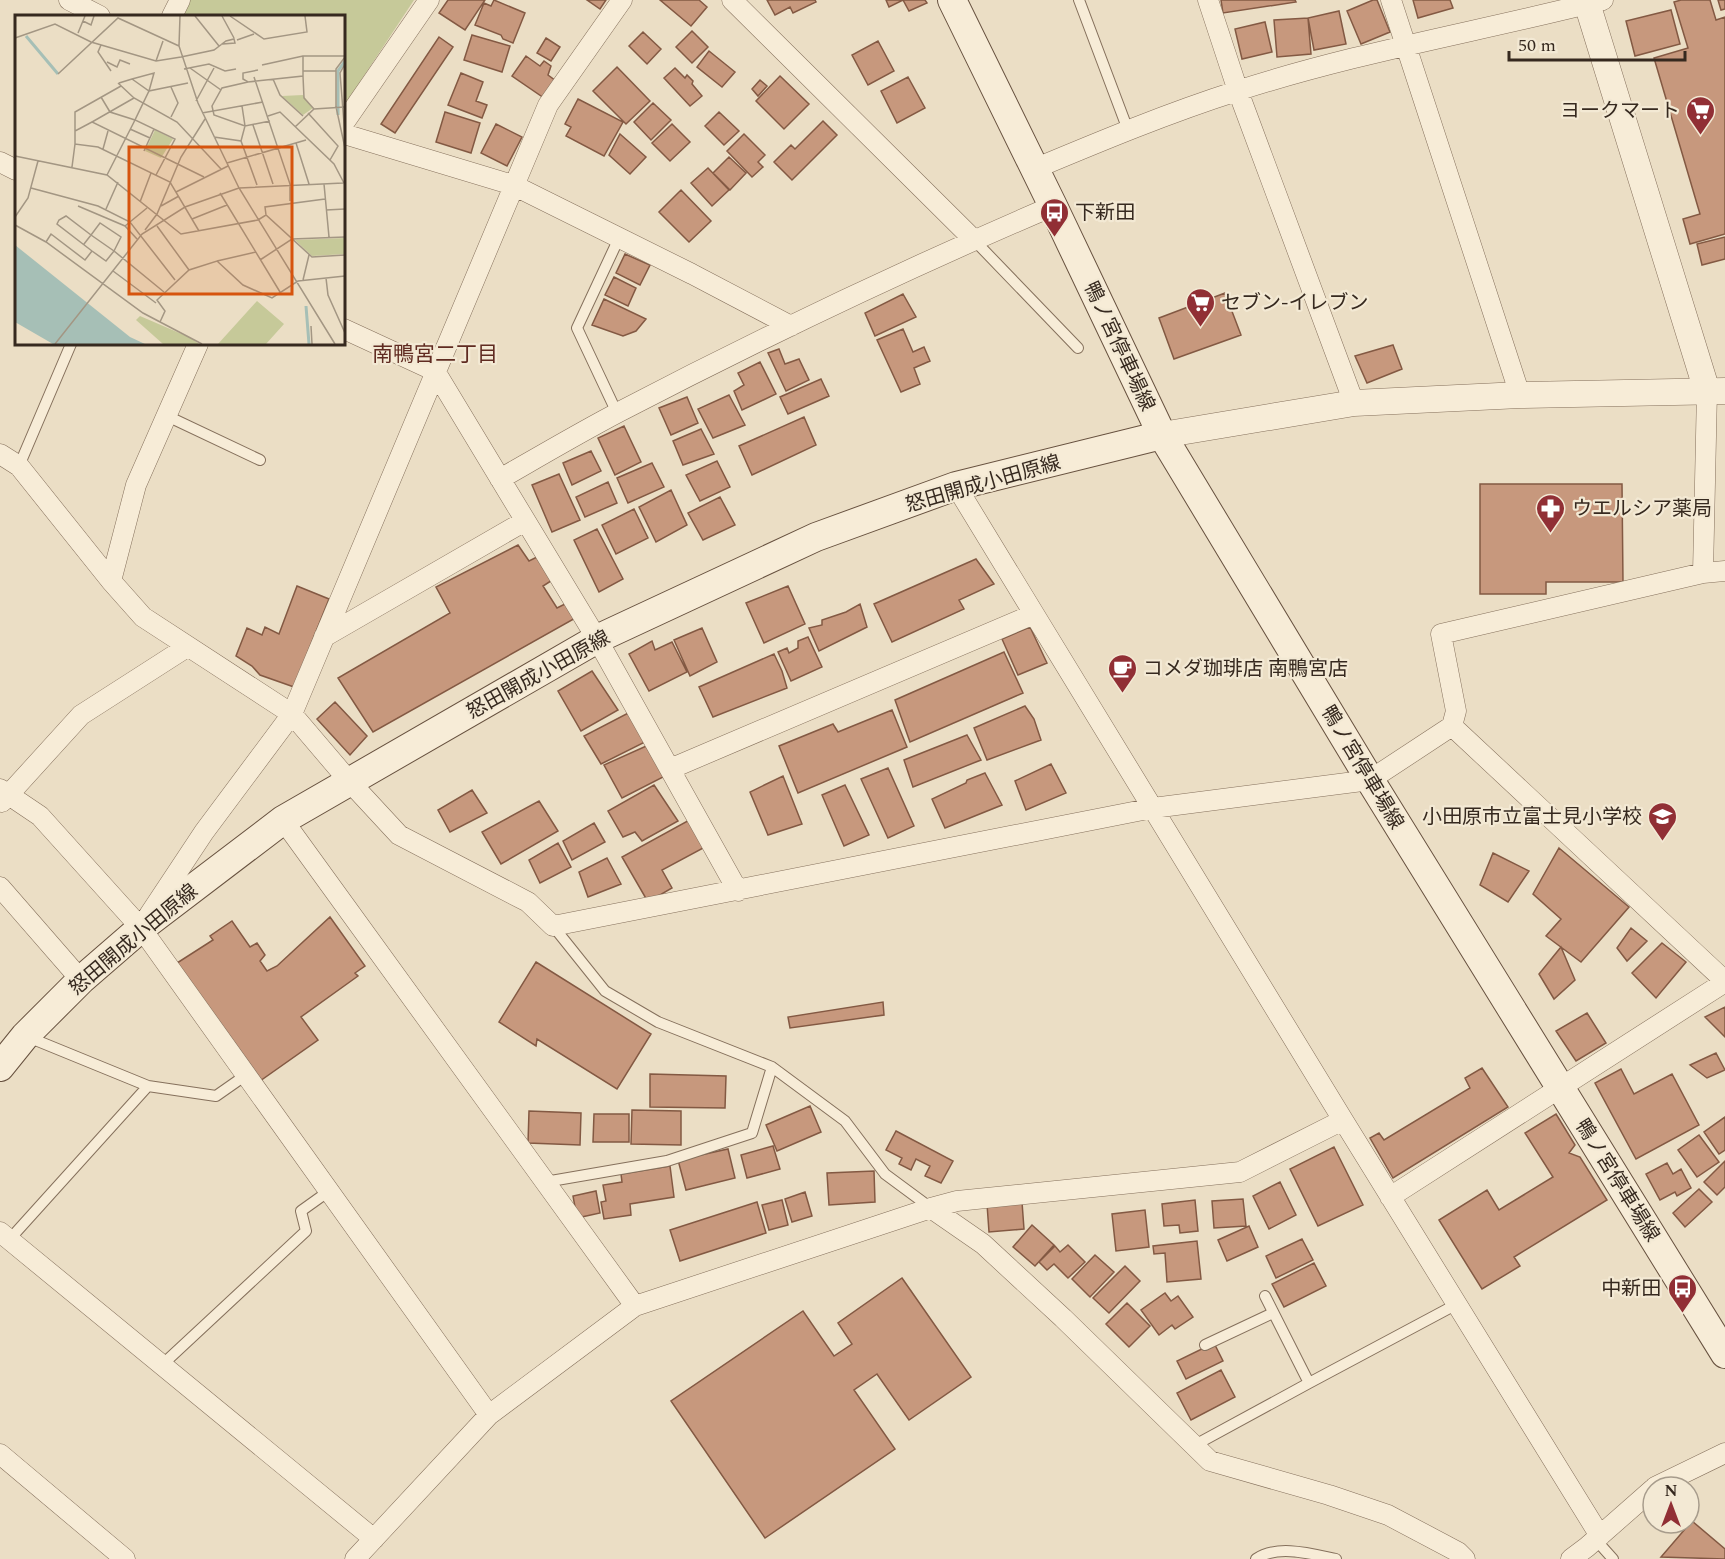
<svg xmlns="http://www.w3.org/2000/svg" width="1725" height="1559" viewBox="0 0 1725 1559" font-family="Spectral,'Noto Sans JP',serif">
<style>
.green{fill:#c6c999}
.building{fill:#c7987d;stroke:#835943;stroke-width:1.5}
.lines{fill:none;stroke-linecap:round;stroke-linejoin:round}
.service-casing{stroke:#85705c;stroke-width:12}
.minor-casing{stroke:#85705c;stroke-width:21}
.tertiary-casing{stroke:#85705c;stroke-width:27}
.secondary-casing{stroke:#67513f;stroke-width:30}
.service{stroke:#f7ecd7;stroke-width:10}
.minor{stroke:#f7ecd7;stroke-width:20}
.tertiary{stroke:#f7ecd7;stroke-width:26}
.secondary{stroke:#f7ecd7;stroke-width:28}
.labels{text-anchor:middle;stroke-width:4.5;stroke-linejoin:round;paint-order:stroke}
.poi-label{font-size:20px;fill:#36291f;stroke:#f3e9d4;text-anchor:start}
.street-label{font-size:20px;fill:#36291f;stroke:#f3e9d4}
.neighbourhood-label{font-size:21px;fill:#602b21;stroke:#f3e9d4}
.inset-river{fill:none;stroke:#a6bfb6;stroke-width:3}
.inset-road{fill:none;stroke:#a39683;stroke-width:1.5}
.view{fill:#d6540e;fill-opacity:0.15;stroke:#d6540e;stroke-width:3}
.inset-edge{fill:none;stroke:#36291f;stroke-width:3}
</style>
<rect width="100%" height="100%" fill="#ebdec5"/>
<path class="green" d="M190,0H414L344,106V16H182Z"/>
<path class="building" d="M448,0H485L465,30L439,13Z
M494,0L525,13L513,43L503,39L501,35L475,25L484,3L491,6Z
M587,0H606L600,9Z
M660,0H699L707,7L691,26Z
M767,0H815L816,2L793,13L790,7L775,15Z
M886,0H925L927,3L909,11L903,0L889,7Z
M1221,0H1295L1296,2L1223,13Z
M1373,0H1377L1390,32L1361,44L1347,11Z
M1413,0H1450L1453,8L1418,18Z
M1681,0H1710L1716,20L1725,17V234L1690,244L1683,219L1700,214L1654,58L1688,48L1674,2Z
M1718,0H1725V9L1721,10Z
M1671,10L1680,44L1635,56L1626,21Z
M1339,11L1346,44L1314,50L1308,18Z
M1308,18L1311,54L1277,57L1274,20Z
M1265,22L1272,52L1242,59L1235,29Z
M692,31L708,47L692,63L676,47Z
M643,32L661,49L647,64L629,46Z
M472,35L510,46L502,72L464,60Z
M439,37L453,47L395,133L381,124Z
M546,38L560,47L551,61L537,53Z
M878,41L894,71L868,85L852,55Z
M709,51L735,72L722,87L697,67Z
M526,56L540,66L544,61L551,66L548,75L556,81L544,98L512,76Z
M617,67L650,101L626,124L593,91Z
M675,68L685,78L687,75L693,81L692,84L702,96L690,106L664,78Z
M461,73L483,82L476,101L487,105L482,118L448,105Z
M780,76L809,104L784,129L756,101Z
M908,77L925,108L897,123L881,91Z
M760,80L767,86L758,96L752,89Z
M578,99L623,122L604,156L566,136L571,127L565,124Z
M653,103L671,120L651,140L634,122Z
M445,112L480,123L471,153L436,142Z
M719,112L739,131L724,145L705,126Z
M823,121L837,135L792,180L774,162L791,145L795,149Z
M496,124L522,137L507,166L481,153Z
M672,124L690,142L670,161L652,143Z
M620,134L646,157L630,174L609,155Z
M744,134L765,155L758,162L763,167L752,177L727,151Z
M729,157L746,173L730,190L713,173Z
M708,168L729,190L712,206L691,183Z
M681,190L711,221L689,242L659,212Z
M1725,237V259L1702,265L1697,244Z
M625,254L650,265L640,285L616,273Z
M614,277L636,288L628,306L605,295Z
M1225,293L1241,335L1174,359L1159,318Z
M903,294L916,317L875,336L865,313Z
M604,299L646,319L636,331L623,336L592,325Z
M903,329L913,352L924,347L930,361L914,368L920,384L901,392L877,340Z
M1393,345L1402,369L1367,383L1355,356Z
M779,349L785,364L799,359L809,380L786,391L768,353Z
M760,362L776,394L742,410L734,391L744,385L738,373Z
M821,379L829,396L788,414L780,397Z
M729,395L745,425L713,438L698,409Z
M687,397L698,423L671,435L659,408Z
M804,417L816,445L752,475L739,446Z
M624,426L641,462L615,475L598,438Z
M701,429L714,454L683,465L673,441Z
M591,451L601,471L572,485L563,463Z
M717,461L730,487L700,501L686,475Z
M652,463L664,487L628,503L617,478Z
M559,474L580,520L552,532L532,485Z
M608,482L617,503L585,517L576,497Z
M1480,484H1622L1623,582H1546V594H1480Z
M671,490L687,525L656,542L639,507Z
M720,497L735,525L703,540L688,513Z
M634,509L648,538L616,554L602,525Z
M597,529L623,579L599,592L574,540Z
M518,545L529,561L539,556L554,579L543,586L557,608L569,602L579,616L373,732L338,678L450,613L436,587Z
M976,559L994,584L959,600L964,609L892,642L874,604Z
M297,586L329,599L294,687L260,675L252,666L236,656L247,628L262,635L265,627L279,634Z
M788,586L805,624L764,643L746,603Z
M860,604L867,627L819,651L809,628L822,625V620L846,612Z
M1030,627L1047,663L1018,675L1002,639Z
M702,628L717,662L690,676L674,640Z
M808,637L822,667L791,681L778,652L787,648L789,653L798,648V641Z
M652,641L655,650L672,642L687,672L649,691L629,654Z
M1004,652L1023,693L910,742L895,700Z
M774,654L782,671L787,688L713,717L699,687Z
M592,671L618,710L581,731L558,691Z
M335,702L367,736L350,755L317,719Z
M1025,706L1034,719L1041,740L987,760L974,728Z
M634,710L649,740L601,764L584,736Z
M892,710L907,747L798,793L779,746L833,724L838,732Z
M967,735L981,760L913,787L904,760Z
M653,743L669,774L622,798L604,765Z
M1051,764L1066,793L1026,810L1015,781Z
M888,768L914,826L888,838L861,779Z
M985,773L1002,805L945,828L932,799L966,783L967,780Z
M783,776L802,824L768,835L750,792Z
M654,785L678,821L642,841L635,832L623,837L608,811Z
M845,785L869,835L844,846L822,795Z
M472,790L487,813L450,832L438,810Z
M539,801L558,831L501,864L482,832Z
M693,818L707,846L662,870L672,888L648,902L622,857Z
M594,823L605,842L572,860L563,841Z
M558,843L571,867L540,883L529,860Z
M1559,848L1629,907L1581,962L1546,936L1561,919L1533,894Z
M1493,853L1529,871L1508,902L1480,885Z
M607,858L621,884L588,897L579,872Z
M330,917L365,966L355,973L358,976L301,1017L318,1040L260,1081L177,963L213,940L210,936L232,921L250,947L257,943L265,955L260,961L267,971L277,966Z
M1631,928L1647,941L1627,961L1617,948Z
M1662,943L1686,962L1656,998L1632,973Z
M1561,947L1575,980L1554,999L1539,974Z
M536,962L651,1034L617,1089L537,1039L536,1046L499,1022Z
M883,1002L884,1015L790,1028L788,1017Z
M1725,1007V1037L1705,1017Z
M1587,1013L1606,1043L1576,1061L1556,1031Z
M1716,1053L1725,1070L1707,1078L1690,1065Z
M1482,1068L1508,1107L1393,1178L1370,1138L1379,1133L1384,1140L1470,1088L1465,1078Z
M1621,1069L1634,1094L1672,1074L1699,1125L1636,1159L1595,1083Z
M650,1074L726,1076L725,1108L650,1107Z
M810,1106L821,1132L777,1151L766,1125Z
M632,1110L681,1111V1145L631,1144Z
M529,1111L581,1113L580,1145L528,1143Z
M594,1114H629V1142H593Z
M1556,1114L1575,1145L1569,1153L1580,1157L1607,1200L1514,1257L1520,1266L1482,1289L1439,1220L1487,1190L1499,1210L1553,1177L1525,1133Z
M1725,1117V1150L1719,1154L1704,1132Z
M896,1131L953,1161L941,1183L925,1176L930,1166L916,1159L911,1170L899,1164L902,1158L886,1150Z
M1699,1135L1719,1162L1697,1177L1678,1150Z
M773,1146L780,1169L747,1178L741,1155Z
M1334,1147L1363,1205L1318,1226L1290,1169Z
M728,1149L735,1178L686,1190L678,1160Z
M1725,1161V1187L1717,1195L1704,1182Z
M1667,1163L1673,1174L1681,1169L1691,1188L1677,1196L1675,1192L1660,1200L1646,1174Z
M670,1166L674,1197L630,1204L631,1215L604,1219L601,1202L606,1201L603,1185L622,1182L621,1174Z
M874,1171L875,1202L829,1205L827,1173Z
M1280,1182L1296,1215L1269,1229L1253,1196Z
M1699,1189L1712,1202L1685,1227L1673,1213Z
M596,1191L600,1213L577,1218L573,1196Z
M805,1192L812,1216L792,1222L785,1199Z
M1243,1199L1246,1226L1214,1228L1212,1201Z
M782,1200L788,1225L769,1230L762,1205Z
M1195,1200L1198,1231L1180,1233L1179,1225L1164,1226L1162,1204Z
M757,1202L766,1233L680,1261L670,1230Z
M1022,1202L1024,1229L989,1232L987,1204Z
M1145,1210L1149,1247L1116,1251L1112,1214Z
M1032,1225L1054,1245L1035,1266L1013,1247Z
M1249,1226L1258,1247L1227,1261L1218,1240Z
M1302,1239L1313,1260L1276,1278L1266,1256Z
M1197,1241L1201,1279L1167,1282L1165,1253L1154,1254L1153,1246Z
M1068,1245L1085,1262L1068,1278L1054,1264L1047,1270L1039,1262L1055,1246L1060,1252Z
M1095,1255L1114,1272L1090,1297L1072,1279Z
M1314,1263L1326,1286L1284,1307L1272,1284Z
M1125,1266L1140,1281L1109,1313L1093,1298Z
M902,1278L971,1377L909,1420L877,1374L854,1390L895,1449L765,1538L671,1401L803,1311L834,1356L852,1344L838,1323Z
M1165,1293L1171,1301L1178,1296L1193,1317L1175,1329L1172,1325L1159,1335L1141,1310Z
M1127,1303L1150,1326L1129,1347L1106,1324Z
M1214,1343L1223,1361L1186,1379L1177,1361Z
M1221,1370L1235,1397L1191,1420L1177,1393Z
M1692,1521L1725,1549V1559L1661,1557Z"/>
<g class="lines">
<defs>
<path id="service" d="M1079,0L1128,130
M974,240L1078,348
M617,413L577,328L619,238
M167,416L260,460
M19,466L71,344
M553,926L605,991L658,1022L772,1067L845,1121L885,1174L931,1208
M28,1037L148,1086L216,1096L246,1075
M545,1182L667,1161L752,1133L772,1067
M9,1240L148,1086
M1205,1345L1273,1313
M162,1365L306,1231L301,1211L329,1191
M1309,1383L1457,1304
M1195,1445L1309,1383L1265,1296
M1596,1540L1613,1559
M1256,1559C1277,1544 1312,1554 1336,1559"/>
<path id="minor" d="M69,0L100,16
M732,0L974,240
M1208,0L1238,91L1354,403
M1391,0L1520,395
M172,16L180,0
M344,123L429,0
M344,134L513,185L692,274L791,326
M0,162L16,170
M1034,169C1101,141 1168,113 1237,91C1357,52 1482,31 1603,0
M344,329L435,371L597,639L738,891
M0,454L19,466L111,581L143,617L292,714L349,781L399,835L528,902L553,926L1153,808L1370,780L1452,726L1725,981
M500,479C540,456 579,433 619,412C761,338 906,269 1053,206
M956,486L1343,1120L1600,1536
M1703,573L1707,391
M111,581L136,485L198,344
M324,637L525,521
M1452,726L1456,711L1441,634L1703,573L1725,571
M670,769L1034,614
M0,789L40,816L141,928L489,1415
M2,802L81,715L187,647
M283,820L635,1306
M0,887L81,980
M149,915L204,832L292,714L548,105L622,0
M1390,1197L1725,982
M931,1208L957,1201L1240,1172L1343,1120
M0,1232L374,1539
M0,1454L125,1559
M1655,1487L1725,1453
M355,1559L489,1415L635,1306L931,1208L983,1244L1063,1318L1210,1461L1329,1495L1388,1515L1458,1552L1465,1559
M1571,1559L1587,1547L1653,1489"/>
<path id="tertiary" d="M1586,0L1707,391
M1162,435L1354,403L1520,395L1725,391"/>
<path id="secondary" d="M952,0L1053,206L1162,435L1370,780L1725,1354
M0,1067L25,1036L81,980L141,928L283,820L597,639L816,537L956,486L1162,435"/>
</defs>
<use href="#service" class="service-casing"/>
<use href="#minor" class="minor-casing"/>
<use href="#tertiary" class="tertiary-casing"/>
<use href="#secondary" class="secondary-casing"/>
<use href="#service" class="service"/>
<use href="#minor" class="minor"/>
<use href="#tertiary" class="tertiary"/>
<use href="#secondary" class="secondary"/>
</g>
<defs>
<symbol id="supermarket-pin" viewBox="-11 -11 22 30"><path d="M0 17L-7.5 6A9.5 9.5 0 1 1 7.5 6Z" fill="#912f35" stroke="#f3e9d4"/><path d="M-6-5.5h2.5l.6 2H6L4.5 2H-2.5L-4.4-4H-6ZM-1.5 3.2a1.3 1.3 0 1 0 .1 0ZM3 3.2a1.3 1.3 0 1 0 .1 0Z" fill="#fff"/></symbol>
<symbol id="bus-pin" viewBox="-11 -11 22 30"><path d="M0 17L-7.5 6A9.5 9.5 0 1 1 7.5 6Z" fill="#912f35" stroke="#f3e9d4"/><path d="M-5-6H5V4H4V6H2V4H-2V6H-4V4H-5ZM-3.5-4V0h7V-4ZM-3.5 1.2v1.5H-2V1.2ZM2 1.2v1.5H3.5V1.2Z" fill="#fff"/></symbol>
<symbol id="pharmacy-pin" viewBox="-11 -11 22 30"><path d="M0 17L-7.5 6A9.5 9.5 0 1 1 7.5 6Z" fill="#912f35" stroke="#f3e9d4"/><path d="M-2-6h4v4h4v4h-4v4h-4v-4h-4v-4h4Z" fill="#fff"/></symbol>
<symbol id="cafe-pin" viewBox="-11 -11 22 30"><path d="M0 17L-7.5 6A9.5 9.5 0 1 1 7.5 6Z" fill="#912f35" stroke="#f3e9d4"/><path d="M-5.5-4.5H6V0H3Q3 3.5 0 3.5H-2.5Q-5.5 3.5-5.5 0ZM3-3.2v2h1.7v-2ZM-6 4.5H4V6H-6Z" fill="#fff"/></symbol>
<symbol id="school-pin" viewBox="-11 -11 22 30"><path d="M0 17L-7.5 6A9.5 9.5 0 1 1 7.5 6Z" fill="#912f35" stroke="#f3e9d4"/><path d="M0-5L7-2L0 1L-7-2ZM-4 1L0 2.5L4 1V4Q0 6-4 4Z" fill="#fff"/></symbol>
</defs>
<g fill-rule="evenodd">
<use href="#supermarket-pin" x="1684" y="94" width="33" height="45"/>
<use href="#bus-pin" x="1038" y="196" width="33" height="45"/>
<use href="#supermarket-pin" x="1184" y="286" width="33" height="45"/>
<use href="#pharmacy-pin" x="1534" y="492" width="33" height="45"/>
<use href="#cafe-pin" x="1106" y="652" width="33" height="45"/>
<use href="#school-pin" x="1646" y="800" width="33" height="45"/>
<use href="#bus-pin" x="1666" y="1272" width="33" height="45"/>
</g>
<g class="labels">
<g class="poi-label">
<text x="1680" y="117" text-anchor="end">ヨークマート</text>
<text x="1075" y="219">下新田</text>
<text x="1221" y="309">セブン-イレブン</text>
<text x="1572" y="515">ウエルシア薬局</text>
<text x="1143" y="675">コメダ珈琲店 南鴨宮店</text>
<text x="1642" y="823" text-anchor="end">小田原市立富士見小学校</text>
<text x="1661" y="1295" text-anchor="end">中新田</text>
</g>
<g class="street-label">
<text transform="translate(1120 346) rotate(65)" y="7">鴨ノ宮停車場線</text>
<text transform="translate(983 483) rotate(-16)" y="7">怒田開成小田原線</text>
<text transform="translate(538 674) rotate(-29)" y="7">怒田開成小田原線</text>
<text transform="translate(1363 767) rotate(59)" y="7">鴨ノ宮停車場線</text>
<text transform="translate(133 939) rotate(-40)" y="7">怒田開成小田原線</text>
<text transform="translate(1618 1180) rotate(58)" y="7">鴨ノ宮停車場線</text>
</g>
<g class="neighbourhood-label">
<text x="435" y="361">南鴨宮二丁目</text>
</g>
</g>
<g transform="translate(15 15)">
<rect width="330" height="330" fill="#ebdec5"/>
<path d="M288,80L298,93L288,100L267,81ZM140,115L158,124L146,143L130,136ZM330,223V239L297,241L280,225ZM242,286L269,309L251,329H203ZM125,301L176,323L184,329H148L121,305Z" fill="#c6c999"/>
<path d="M0,230L115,322L130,329H38L0,307Z" fill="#a6bfb6"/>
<path class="inset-river" d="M11,21L43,59M323,100V56L330,46M291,291L294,329"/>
<path class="inset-road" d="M165,1L164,31L183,88L224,173L320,329M180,1L204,31M207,1L219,23M215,1L249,24L292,17L290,1M68,6L76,10L79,1M63,18L70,1M0,23L40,9L76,27L141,46L166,42M219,24L220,28L207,29L211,26ZM222,25L239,19M86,30L83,37L96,56M166,42L199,35L207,29M330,42L321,54V92L330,133M141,46L148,26M92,47L102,52L105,45L115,49M330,49L325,58L330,121M247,50L288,41M175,53L206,75M169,54L194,49L210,56L221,54M243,55L228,58V64L233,67L288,61V41H330M288,56H321M43,59L103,3L164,31M288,61L289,83L299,94M239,62L275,169V186M258,64L265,80L288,101M233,67L207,73L197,91L199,100L230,111L255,106M103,68L119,83L162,107L206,154M104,68L117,64L139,58L134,76L117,64M86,82L95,97L120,105L92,160M119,83L77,107L189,162M181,86L199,53M187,98L248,87M293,98L323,131L315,145M253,101L265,97L319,149L330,170M156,102L163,88L156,72M238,110L258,169M280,112L299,94L330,92M115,114L135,123M60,116V97L106,71M199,122L226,126L242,170M226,126L230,111L227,91M281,128L294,169M60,129V116L77,107M88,134L93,116M129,136L139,114M0,141L92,160L166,219L243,205L251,200L297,242L330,240M212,148L291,125M57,152L60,129L83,132L155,167L184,216M141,160L160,124L120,105L134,76L173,68M309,169L314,222M16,173L83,191L115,207L160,265M224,173L328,168M161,177L213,151M205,178L265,277M125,187L136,158M63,191L110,211L122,224M146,191L164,181M91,194L103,167M311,195L330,194M251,200L250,192L310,184M0,202L13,183L23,146M177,204L212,190M0,210L31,227L128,298L187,329M110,211L132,193M142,211L174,255M130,215L142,199L166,142L190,104M31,227L36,219L70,245L77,236M69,229L76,220L85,208L106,222L99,236L76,220L51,201L44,205L42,209L77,236L91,246L99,236L149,277M245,245L277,224L330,222M202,246L241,237M98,256L141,288M311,263L313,280L330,318M288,265L294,240M145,307L150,296L142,285L174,255L202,246L228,270L257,283L283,266L330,261M296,311L297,329M40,329L127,219L170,192L224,173"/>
<path class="view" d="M114,132H277V279H114Z"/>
<rect width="330" height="330" class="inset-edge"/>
</g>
<g transform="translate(1671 1505)"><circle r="28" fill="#f3e9d4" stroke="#a79c8c" stroke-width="1.5"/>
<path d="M0-4.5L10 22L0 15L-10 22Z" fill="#912f35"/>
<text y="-9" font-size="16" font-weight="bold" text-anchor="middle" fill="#36291f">N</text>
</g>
<path d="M1509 51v9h176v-9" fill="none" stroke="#36291f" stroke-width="3"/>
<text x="1518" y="51" font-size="18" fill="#36291f" stroke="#f3e9d4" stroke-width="4.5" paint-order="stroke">50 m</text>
</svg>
